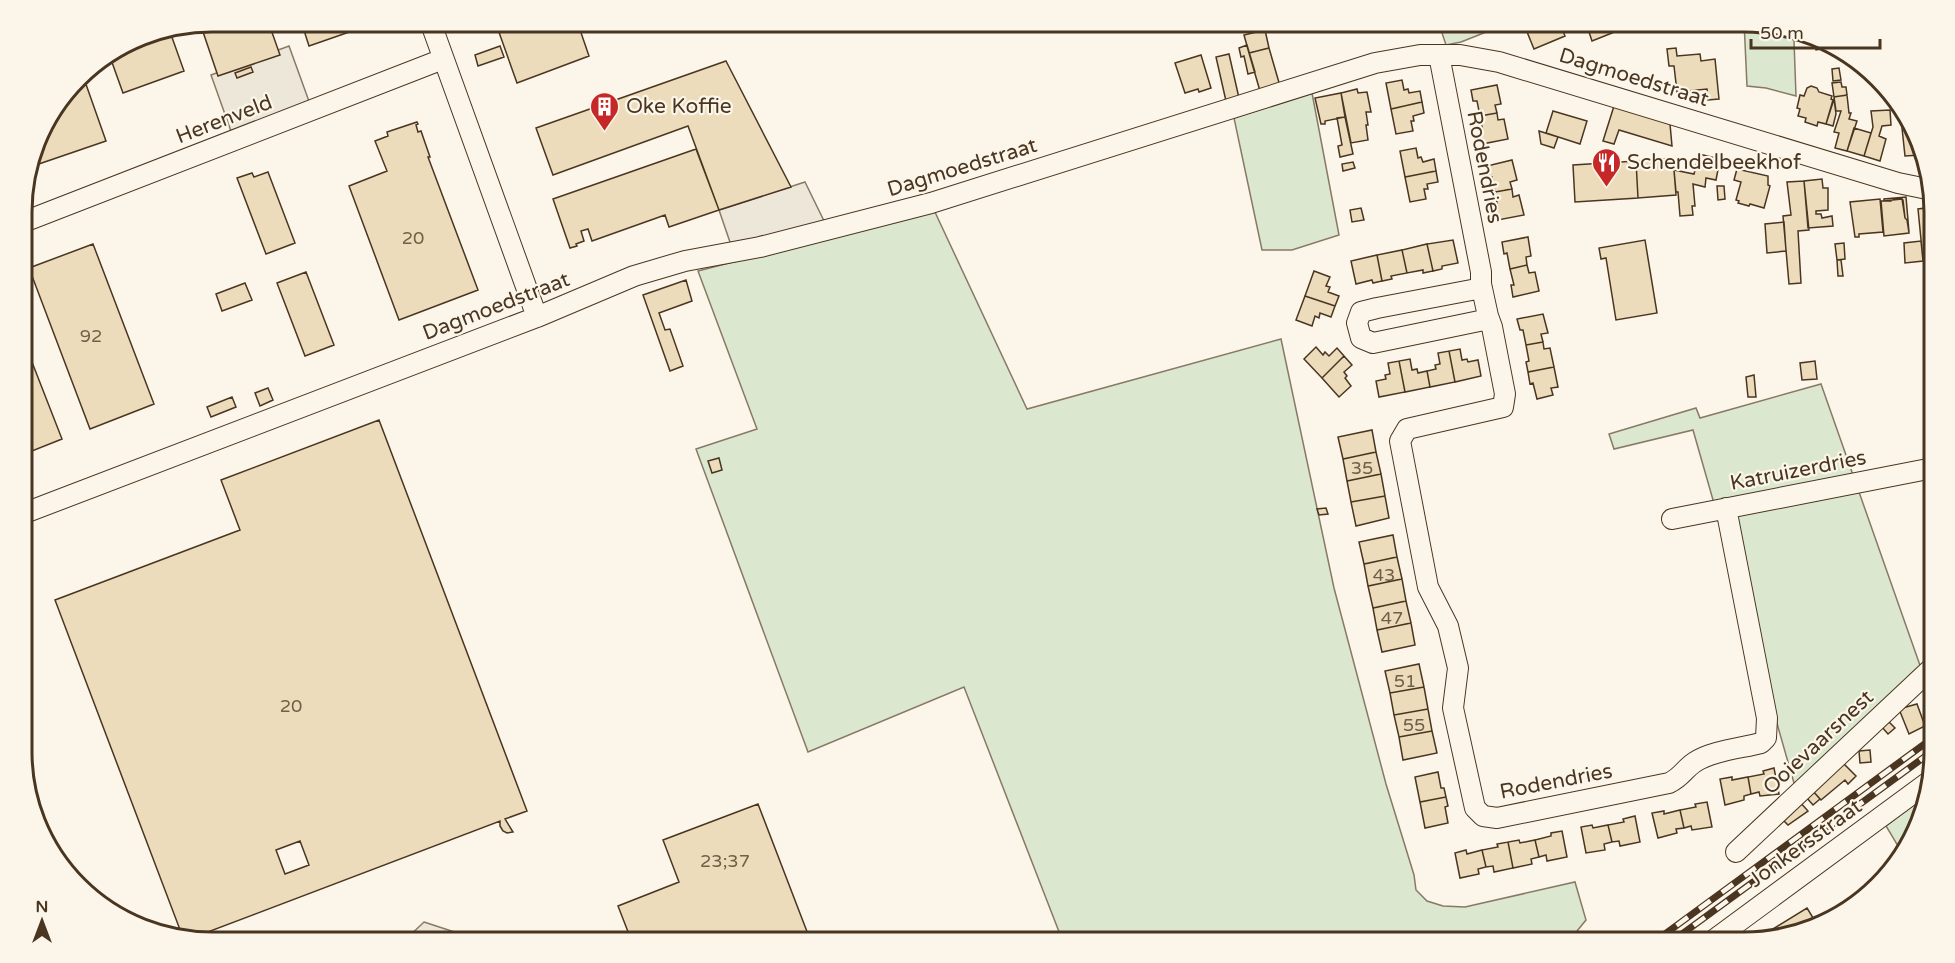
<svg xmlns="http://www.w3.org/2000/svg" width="1955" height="963" viewBox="0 0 1955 963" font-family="'Varela Round',sans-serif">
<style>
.green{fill:#dce7d0;stroke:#887966;stroke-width:1.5}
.parking{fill:#ede7d9;stroke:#887966;stroke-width:1.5}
.building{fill:#ecdcbc;stroke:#4a3520;stroke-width:1.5;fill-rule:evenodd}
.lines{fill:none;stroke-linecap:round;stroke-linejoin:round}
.minor-casing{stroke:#4a3520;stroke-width:22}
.minor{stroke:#fbf6e9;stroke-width:20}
.rail-casing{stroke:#4a3520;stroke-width:7}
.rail{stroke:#fbf6e9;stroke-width:4.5;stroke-dasharray:14;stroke-linecap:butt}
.labels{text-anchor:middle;stroke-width:4.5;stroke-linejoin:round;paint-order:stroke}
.number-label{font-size:18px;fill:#725f47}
.street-label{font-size:21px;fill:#4a3520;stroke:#fbf6e9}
.poi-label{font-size:21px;fill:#4a3520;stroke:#fbf6e9;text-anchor:start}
.rim{fill:none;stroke:#4a3520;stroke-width:3}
</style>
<rect width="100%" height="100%" fill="#fbf6e9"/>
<path class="green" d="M1438,21H1514L1461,42L1446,45Z
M1744,21L1812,37L1794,41L1796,96L1766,88L1747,86Z
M1312,93L1339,235L1292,250H1262L1234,118Z
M934,210L1027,409L1281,339L1334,588L1386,784L1414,875L1416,890L1427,901L1443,906L1465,907L1575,882L1586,920L1568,942H1063L964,687L808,752L696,449L757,429L698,271Z
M1821,384L1922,671L1796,790L1693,430L1614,449L1609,434L1696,408L1700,418Z
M1923,798L1915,835L1901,851L1886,826Z"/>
<path class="parking" d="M289,46L310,104L232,134L211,75Z
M805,182L826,225L732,248L719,210Z
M424,922L485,942H403Z"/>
<path class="building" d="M212,21H268L280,55L218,76L200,23Z
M301,21H381L309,46Z
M495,21H577L589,56L517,83Z
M1209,21H1227L1225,24L1224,23L1217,27L1210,26Z
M1526,21H1559L1565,36L1534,49L1523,22Z
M1617,21H1630L1632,25L1592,41L1589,32Z
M169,29L184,71L123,93L109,54L139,35Z
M1265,30L1269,48L1249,53L1244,35Z
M1814,37L1827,40L1828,48L1816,50Z
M1247,45L1255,72L1248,74L1244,56L1241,57L1239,48Z
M500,46L504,57L478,66L475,55Z
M1269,48L1280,86L1260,91L1249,53Z
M1676,48L1677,56L1700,54L1701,61L1715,59L1719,99L1708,100L1707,89L1677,92L1674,66H1669L1667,49Z
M1229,54L1239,98L1226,101L1216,57Z
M1201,55L1211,88L1199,92L1198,89L1185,93L1175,63Z
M726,61L791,187L719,210L688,126L553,175L536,128Z
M251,67L253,72L237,78L235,73Z
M1839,68L1841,80L1833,81L1832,69Z
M82,73L106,141L30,167L41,127Z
M1402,80L1404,90L1408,89L1409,93L1420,91L1422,102L1391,109L1386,83Z
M1841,82L1842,87H1846L1847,95L1834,97L1832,83Z
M1497,85L1501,104L1495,105L1497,113L1480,116L1477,101H1473L1471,90Z
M1811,86L1817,88L1819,92L1832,96L1831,99L1833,100L1826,124L1818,122L1817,126L1805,122L1806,118L1798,116L1800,109L1797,108L1800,95L1804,96L1807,88Z
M1357,89L1358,93L1367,92L1371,112H1366L1368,125H1366L1368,140L1351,143L1341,93Z
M1341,93L1345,117L1325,121V124H1321L1315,98Z
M1847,95L1849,113H1851L1849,119L1857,121L1847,151L1835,148L1839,133L1834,132L1841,111H1836L1834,97Z
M1834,99L1836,114L1833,126L1826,124Z
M1422,102L1424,113L1413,116L1414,121H1411L1413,131L1396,134L1391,109Z
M1614,106L1670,124L1672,146L1619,130L1614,144L1603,141Z
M1890,110L1891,125L1882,126L1879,136L1886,139L1880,161L1864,156L1873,127L1871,111Z
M1553,111L1587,121L1580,144L1546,133Z
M1497,113L1498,120L1504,119L1508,139L1482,144L1480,132H1483L1480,116Z
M1345,117L1353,154L1340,157L1338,146L1342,145L1337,118Z
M417,122L418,124L416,125L418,132L421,131L430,157H428L478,290L399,320L349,186L387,171L375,141L388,136L387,132Z
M1910,127L1920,155L1905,156L1902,128Z
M1854,128L1871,133L1864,156L1847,151Z
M1539,131L1558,137L1554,148L1541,144Z
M1416,148L1418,158L1421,157L1423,162L1434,159L1436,171L1405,177L1400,151Z
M696,149L719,210L669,227L665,215L592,241L588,229L581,231L584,241L576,244L577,246L570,248L553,199Z
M1699,154L1720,159L1716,180L1706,178L1705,187L1693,184L1695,206H1692L1693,215L1680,216L1678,192H1676L1674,170L1694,174Z
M1673,158L1676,195L1638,198L1636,161Z
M1512,160L1517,180L1510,182L1512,189L1495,192L1492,177H1489L1487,166Z
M1636,161L1638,198L1575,202L1573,165Z
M1353,162L1355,168L1343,171L1342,164Z
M1737,169L1768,176V185L1770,186L1764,208L1750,204L1749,206L1738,203L1739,201L1736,200L1741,182L1734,180Z
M1436,171L1438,182L1427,184L1428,189H1424L1426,199L1410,202L1405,177Z
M268,172L295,243L266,254L237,178L252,173L254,177Z
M1822,179L1823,188H1828V210L1816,211V214H1821L1822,218L1832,216L1833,226L1808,228L1804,181Z
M1804,181L1809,230L1798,231L1801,283L1789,284L1783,216L1791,215L1787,182Z
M1717,186H1724L1725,199L1718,200Z
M1512,189L1513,197L1519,195L1524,215L1498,220L1495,209L1498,208L1495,192Z
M1906,197L1909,232L1907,220L1905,218L1902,199L1884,201V199Z
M1880,199L1883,232L1859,234V237H1855L1850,202Z
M1894,199H1902L1903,200L1905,218L1907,220L1909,233L1884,236L1881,201H1891Z
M1932,207L1933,259L1923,260L1918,209Z
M1361,208L1364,220L1352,222L1350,210Z
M1784,222L1786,251L1767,253L1765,224Z
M1528,237L1531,256L1526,257L1527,265L1510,269L1507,253L1504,254L1502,242Z
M1453,240L1458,263L1442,266V269L1433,271L1427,244Z
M1645,240L1657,313L1616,320L1606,258L1601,259L1599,248Z
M1921,241L1923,261L1905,263L1904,243Z
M1844,243L1845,259L1837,260L1835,244Z
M93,244L154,404L90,429L29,268Z
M1427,244L1433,271L1423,273V270L1407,273L1402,250Z
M1402,250L1407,273L1391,276L1392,279L1382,281L1377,255Z
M1377,255L1382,281L1373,283L1372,280L1356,284L1351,261Z
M1837,260H1841L1843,276H1838Z
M1527,265L1529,273L1535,272L1539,291L1513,297L1511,285H1514L1510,269Z
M1314,271L1330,277L1326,286L1330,287L1328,292L1339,296L1335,306L1305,296Z
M306,272L334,345L305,356L277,283Z
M686,280L692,301L659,313L665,330L670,329L683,366L670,371L643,295Z
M245,283L252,300L222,311L216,294Z
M1305,296L1335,306L1331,317L1320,313L1319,318L1315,316L1312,326L1296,320Z
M1543,314L1548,333L1541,334L1543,342L1526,345L1523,330H1520L1517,319Z
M1543,342L1544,349L1550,348L1554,367L1528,372L1526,362L1529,361L1526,345Z
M1316,347L1323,355L1325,352L1329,356L1337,348L1344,356L1322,378L1304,359Z
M1460,349L1462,360L1467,359L1468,362L1478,360L1481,376L1455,382L1449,351Z
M1449,351L1455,382L1430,387L1427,371L1436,369L1435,365L1440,364L1438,353Z
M1344,356L1352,365L1344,372L1347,376L1345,378L1351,386L1339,397L1322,378Z
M30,357L62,439L22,455V360Z
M1410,359L1412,370L1417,369L1418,373L1427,371L1430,387L1405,392L1399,361Z
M1399,361L1405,392L1379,397L1376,381L1386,379L1385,375L1390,374L1388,363Z
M1815,361L1817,379L1802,380L1800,363Z
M1554,367L1558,387L1551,388L1553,395L1537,399L1533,383L1530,384L1528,372Z
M1754,375L1756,397H1748L1746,377Z
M268,388L273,400L260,406L255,393Z
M232,397L236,407L211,417L207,407Z
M379,420L527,811L505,819L513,832L507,833L503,831L500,826V821L192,938L182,935L55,600L240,530L221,480ZM300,841L309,865L285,874L276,850Z
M1372,430L1376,452L1343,459L1338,437Z
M1376,452L1381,474L1347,481L1343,459Z
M719,458L722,470L712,473L708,461Z
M1381,474L1385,496L1351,502L1347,481Z
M1385,496L1389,518L1356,526L1351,502Z
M1326,508L1328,514L1319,515L1317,509Z
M1393,535L1397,557L1364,564L1359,542Z
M1397,557L1402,579L1368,586L1364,564Z
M1402,579L1406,601L1373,608L1368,586Z
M1406,601L1411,623L1377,630L1373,608Z
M1411,623L1415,645L1382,652L1377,630Z
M1419,664L1424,687L1390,693L1385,671Z
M1424,687L1428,709L1394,715L1390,693Z
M1917,704L1925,726L1909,734L1899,709Z
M1428,709L1432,731L1399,737L1394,715Z
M1887,720L1895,728L1888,734L1881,726Z
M1432,731L1437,753L1403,760L1399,737Z
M1870,750L1871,762L1860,763L1859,751Z
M1842,762L1856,776L1848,784L1845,780L1821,800L1812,790Z
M1774,768L1779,794L1760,796L1759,792L1751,794L1748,777L1764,774L1763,771Z
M1438,772L1441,788H1444L1446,797L1420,802L1415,777Z
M1732,777V780L1748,777L1751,794L1744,796V800L1725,805L1720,779Z
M1812,790L1820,799L1813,805L1806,797Z
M1446,797L1448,806L1445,807L1448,823L1425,828L1420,802Z
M1799,801L1808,811L1788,825L1781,818Z
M1707,802L1712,827L1692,830L1691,826L1684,828L1680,810L1696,807L1695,804Z
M758,804L811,942H632L618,906L679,882L663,840Z
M1680,810L1684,828L1676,829L1677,833L1658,838L1652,813L1664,811V814Z
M1635,816L1640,842L1620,846L1619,841L1612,842L1608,825L1624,822L1623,819Z
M1592,825L1593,828L1608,825L1612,842L1604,844L1605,850L1586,853L1581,827Z
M1562,831L1567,857L1547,861L1546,855L1539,857L1535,840L1551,836V833Z
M1519,840L1520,843L1535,840L1539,857L1531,859L1532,864L1513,868L1508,842Z
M1508,842L1513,868L1494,872L1493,866L1486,867L1482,850L1498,847L1497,844Z
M1466,850L1467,854L1482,850L1486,867L1478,869L1479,874L1460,878L1455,853Z
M1807,908L1815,921L1756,942L1755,940Z"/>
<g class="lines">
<defs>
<path id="minor" d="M430,21L537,317
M1439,55L1481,272V284L1488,316L1492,327L1505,394L1503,407L1407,429L1400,441L1428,587L1448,626L1458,668L1453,708L1475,808L1483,816L1497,818L1669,783C1682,777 1684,769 1695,762C1711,751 1742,748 1761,743L1766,738L1767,718L1726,508
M21,223L443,59
M1482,288L1377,308L1361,312L1357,323L1361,338L1373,343L1489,319
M22,514L537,317L634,276L685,261L760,247L931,203L1375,63L1420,55H1460L1499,62L1898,183L1932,190
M1672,519L1933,468
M1736,852L1934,666
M1711,942L1927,783"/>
</defs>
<use href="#minor" class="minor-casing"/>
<use href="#minor" class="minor"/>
<defs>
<path id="rail" d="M1654,942L1934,737
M1671,942L1934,750"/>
</defs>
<use href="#rail" class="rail-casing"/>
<use href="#rail" class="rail"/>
</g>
<defs>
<symbol id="building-pin" viewBox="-11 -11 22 30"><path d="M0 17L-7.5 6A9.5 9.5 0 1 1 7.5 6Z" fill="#c62828" stroke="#fbf6e9"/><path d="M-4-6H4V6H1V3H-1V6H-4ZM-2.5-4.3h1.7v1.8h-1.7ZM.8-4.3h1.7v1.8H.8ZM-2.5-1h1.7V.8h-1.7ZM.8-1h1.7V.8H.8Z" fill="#fff"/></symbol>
<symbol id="restaurant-pin" viewBox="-11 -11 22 30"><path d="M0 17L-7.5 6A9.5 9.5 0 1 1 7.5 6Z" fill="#c62828" stroke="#fbf6e9"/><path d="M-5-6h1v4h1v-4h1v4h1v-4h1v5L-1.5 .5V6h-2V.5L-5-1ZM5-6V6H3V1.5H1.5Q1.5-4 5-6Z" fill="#fff"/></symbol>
</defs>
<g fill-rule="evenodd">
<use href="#building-pin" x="588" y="90" width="33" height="45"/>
<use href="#restaurant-pin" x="1590" y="146" width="33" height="45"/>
</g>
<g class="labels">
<g class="number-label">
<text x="413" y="244">20</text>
<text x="91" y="342">92</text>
<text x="1362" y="474">35</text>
<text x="1384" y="581">43</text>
<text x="1392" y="624">47</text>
<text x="1405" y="687">51</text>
<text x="291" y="712">20</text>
<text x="1414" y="731">55</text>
<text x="725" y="867">23;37</text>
</g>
<g class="street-label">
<text transform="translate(1634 77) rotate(17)" y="7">Dagmoedstraat</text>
<text transform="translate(224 119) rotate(-21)" y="7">Herenveld</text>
<text transform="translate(962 167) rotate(-17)" y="7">Dagmoedstraat</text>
<text transform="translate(1485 167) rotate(79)" y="7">Rodendries</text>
<text transform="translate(496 306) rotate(-21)" y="7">Dagmoedstraat</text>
<text transform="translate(1798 470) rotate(-11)" y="7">Katruizerdries</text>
<text transform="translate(1818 742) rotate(-43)" y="7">Ooievaarsnest</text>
<text transform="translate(1556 781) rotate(-11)" y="7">Rodendries</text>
<text transform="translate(1805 843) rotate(-36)" y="7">Jonkersstraat</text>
</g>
<g class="poi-label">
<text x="626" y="113">Oke Koffie</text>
<text x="1627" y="169">Schendelbeekhof</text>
</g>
</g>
<path d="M0 0H1955V963H0ZM212 32H1744A180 180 0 0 1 1924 212V752A180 180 0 0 1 1744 932H212A180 180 0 0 1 32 752V212A180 180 0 0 1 212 32Z" fill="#fbf6e9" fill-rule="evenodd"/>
<path class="rim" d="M212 32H1744A180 180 0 0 1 1924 212V752A180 180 0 0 1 1744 932H212A180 180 0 0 1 32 752V212A180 180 0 0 1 212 32Z"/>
<g transform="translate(42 921)" stroke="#fbf6e9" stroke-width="4.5" paint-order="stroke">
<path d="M0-4.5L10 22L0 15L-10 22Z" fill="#4a3520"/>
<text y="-9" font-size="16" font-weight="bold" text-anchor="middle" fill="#4a3520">N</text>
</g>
<path d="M1751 39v9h129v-9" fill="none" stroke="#4a3520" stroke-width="3"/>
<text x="1760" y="39" font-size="18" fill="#4a3520" stroke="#fbf6e9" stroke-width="4.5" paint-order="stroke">50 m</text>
</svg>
